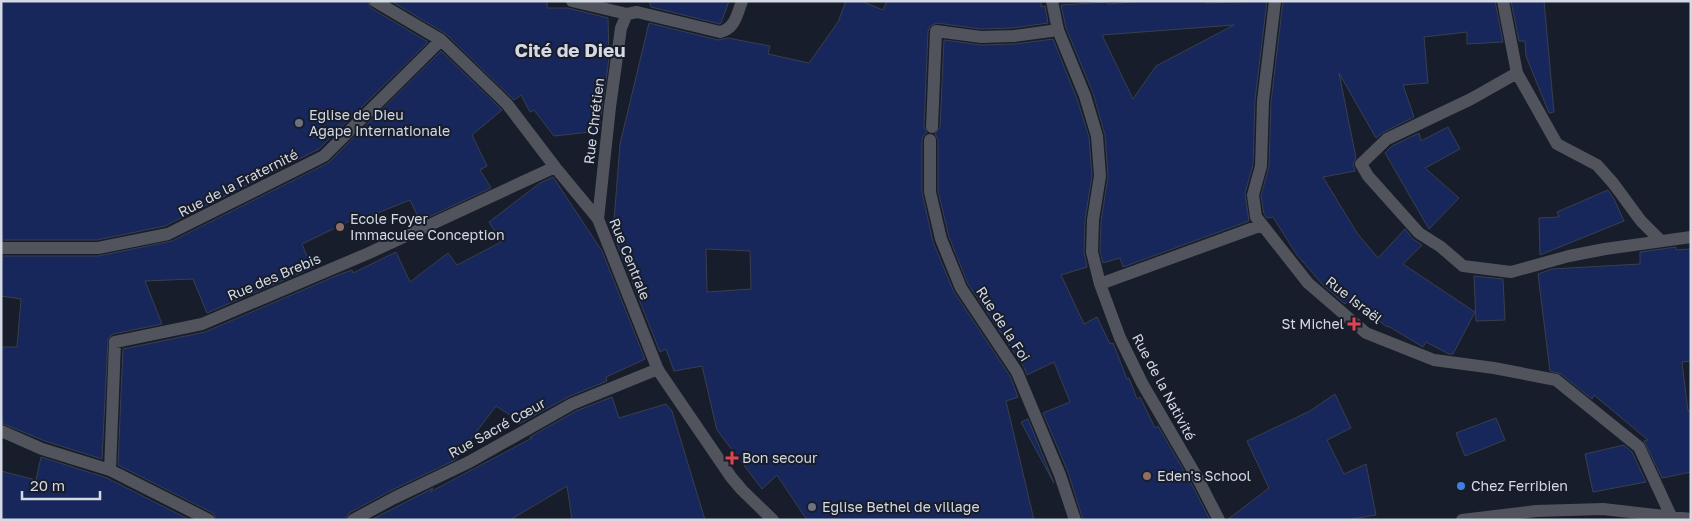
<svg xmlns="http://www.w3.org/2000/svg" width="1692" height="521" viewBox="0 0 1692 521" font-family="'Golos Text',sans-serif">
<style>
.building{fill:#17275b;stroke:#383f4e;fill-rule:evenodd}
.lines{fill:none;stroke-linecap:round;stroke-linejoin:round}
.service{stroke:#51545c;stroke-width:12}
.pedestrian{stroke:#51545c;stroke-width:12}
.minor{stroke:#51545c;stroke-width:12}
.worship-dot{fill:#6b7280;stroke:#171d2a;stroke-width:2}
.education-dot{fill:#8d6e63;stroke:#171d2a;stroke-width:2}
.health-dot{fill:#e0444e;stroke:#171d2a;stroke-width:2}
.shop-dot{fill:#3f7fe0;stroke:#171d2a;stroke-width:2}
.labels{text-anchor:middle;stroke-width:4;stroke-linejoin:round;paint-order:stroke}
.poi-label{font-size:14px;fill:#d5d9e3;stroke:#171d2a;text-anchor:start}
.street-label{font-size:14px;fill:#d5d9e3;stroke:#171d2a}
.district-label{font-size:19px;font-weight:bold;fill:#d5d9e3;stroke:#171d2a}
</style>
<rect width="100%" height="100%" fill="#171d2a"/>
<path class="building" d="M1,1H367L371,8L428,42L319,149L165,226L97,240H1Z
M391,1H547V8H568L608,18L609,58L599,131L554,136L534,110L530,112L521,95L514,100L446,34Z
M649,1H729L721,23L720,24L651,7Z
M846,1H861L883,10L887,1H1041V7L1045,6L1048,23L1013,28L981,29L937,23L930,26L928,31L924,127L927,133L923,136L922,140V192L933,242L954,292L1010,376L1018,397L1006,401L1034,520H807L777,475L762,489L717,430L702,366L674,371L666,349L660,352L613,234L620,144L649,23L718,40L728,38L770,46L768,54L809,63L838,22ZM706,249L750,251L751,289L707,292Z
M1143,1H1206V3L1267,1L1255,100L1253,165L1245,193L1249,221L1123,267L1120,258L1103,263L1100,251L1101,221L1108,177L1105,135L1093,93L1066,28L1061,5L1108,2V4ZM1234,25L1156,66L1133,99L1102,35Z
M1283,1H1495L1503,42L1467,44V32L1424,37L1428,83L1403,85L1414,117L1384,132L1376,138L1339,73L1356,158L1353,164L1355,171L1323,177L1357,233L1378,258L1405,229L1413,239L1422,245L1403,264L1475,312L1453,354H1449L1426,342L1423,347L1388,326L1387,327L1351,299L1345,304L1323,285L1297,255L1273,217L1267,218L1264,214L1261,196L1269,166L1271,102Z
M1511,1H1544L1554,112L1549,113L1526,56L1525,41H1519Z
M1053,39L1077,99L1089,137L1092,176L1085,220L1084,252L1087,267L1061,275L1084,324L1097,317L1110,344L1113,343L1127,379L1129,378L1137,399L1140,397L1155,428L1158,426L1191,483L1210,520H1083L1068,472L1043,413L1070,402L1054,362L1027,375L1024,367L968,284L949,237L938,191V140L935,134L940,127L944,40L981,45L1015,44Z
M441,51L502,110L472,135L487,166L480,170L491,188L420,221L410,200L360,220L358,217L302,244L312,268L207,313L193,279L145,281L162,324L113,334L108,339L102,459L45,441L1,423V347H17L21,299L1,296V256H98L172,241L328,163Z
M1448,127L1460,149L1425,168L1459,198L1429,229L1385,153L1392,146L1419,133L1421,141Z
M553,177L602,251L645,359L606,377L607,381L568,397L519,424L513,417L496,406L455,460L390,491L349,513L345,520H217L213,513L118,465L123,349L205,332L338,275L352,270L353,273L396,252L410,282L448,253L457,265L501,242L489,222L540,183Z
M1608,190L1614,199L1624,221L1540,255L1539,218L1559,217L1557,212Z
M1676,247V250L1691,249V361L1682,362L1688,411L1691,410V472L1662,478L1644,441L1648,440L1594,395L1592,399L1561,374L1550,371L1538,274L1552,269L1640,264V252Z
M1474,276L1503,279L1505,320L1476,321Z
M1335,394L1351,428L1327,440L1344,474L1366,464L1376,515L1345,520H1227L1269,488L1247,441L1310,411Z
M612,397L619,418L666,404L672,411L705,520H572L567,486L510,520H371L433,488L430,492L532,438L530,437L576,411Z
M1496,418L1505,440L1465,456L1456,433Z
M1028,419L1052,478L1054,483L1021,422Z
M1624,445L1632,452L1646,482L1593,492L1585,454Z
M41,457L107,478L190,520H1V471L36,480Z"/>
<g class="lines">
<path class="service" d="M572,1L627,14"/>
<path class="pedestrian" d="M932,127L936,31L981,37L1014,36L1058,30"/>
<path class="minor" d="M375,1L441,40L507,104L555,167L598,219L658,370L731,477L742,490L773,520
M1052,1L1058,30L1085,96L1097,136L1100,176L1093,220L1092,252L1100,284L1120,338L1142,383L1198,479L1219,520
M1275,1L1263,101L1261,166L1253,195L1256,217L1308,283L1366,333L1434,360L1494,368L1556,380L1639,447L1671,516
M1503,1L1517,73L1557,144L1597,165L1613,183L1641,221L1661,241
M1517,73L1471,99L1387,139L1361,164L1368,176L1419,233L1441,247L1463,266L1511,272L1569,256L1605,249L1691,237
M930,140V192L941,239L961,288L1017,372L1060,475L1075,520
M598,219L610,107L621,28L627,14L637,12L720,32C735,29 737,14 742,1
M1,248H98L168,234L324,156L441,40
M1100,284L1262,225
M1,431L42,449L110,470L209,520
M110,470L115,342L202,324L369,253L555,167
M353,520L394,498L469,462L572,404L658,369
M1462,520L1536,511L1603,509L1691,519"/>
</g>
<g class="worship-dot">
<circle cx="299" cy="123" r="5"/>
<circle cx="812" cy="507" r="5"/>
</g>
<g class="education-dot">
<circle cx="340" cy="227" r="5"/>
<circle cx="1147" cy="476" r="5"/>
</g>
<g class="health-dot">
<path d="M1351.5 316.5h5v5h5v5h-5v5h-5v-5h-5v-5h5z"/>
<path d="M729.5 450.5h5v5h5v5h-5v5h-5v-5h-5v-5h5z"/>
</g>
<circle class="shop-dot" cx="1461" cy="486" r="5"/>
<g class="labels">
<g class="poi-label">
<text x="309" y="120">Eglise de Dieu<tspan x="309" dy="16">Agape Internationale</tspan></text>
<text x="350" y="224">Ecole Foyer<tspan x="350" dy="16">Immaculee Conception</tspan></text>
<text x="1344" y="329" text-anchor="end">St Michel</text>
<text x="742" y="463">Bon secour</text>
<text x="1157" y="481">Eden's School</text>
<text x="1471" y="491">Chez Ferribien</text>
<text x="822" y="512">Eglise Bethel de village</text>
</g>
<g class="street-label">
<text transform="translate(594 121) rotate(-83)" y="5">Rue Chrétien</text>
<text transform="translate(238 183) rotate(-27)" y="5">Rue de la Fraternité</text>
<text transform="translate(630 259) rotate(68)" y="5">Rue Centrale</text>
<text transform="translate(274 277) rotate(-23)" y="5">Rue des Brebis</text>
<text transform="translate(1354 300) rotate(38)" y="5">Rue Israël</text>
<text transform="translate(1003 324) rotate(57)" y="5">Rue de la Foi</text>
<text transform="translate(1164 387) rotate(62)" y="5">Rue de la Nativité</text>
<text transform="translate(497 428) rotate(-29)" y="5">Rue Sacré Cœur</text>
</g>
<g class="district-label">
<text x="570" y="57">Cité de Dieu</text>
</g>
</g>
<rect width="1692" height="521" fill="none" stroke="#d5d9e3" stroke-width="5"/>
<path d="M22 491v8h78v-8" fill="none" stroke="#d5d9e3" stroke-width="2.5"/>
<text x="30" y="491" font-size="15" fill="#d5d9e3" stroke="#171d2a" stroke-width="4" paint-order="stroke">20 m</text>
</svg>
